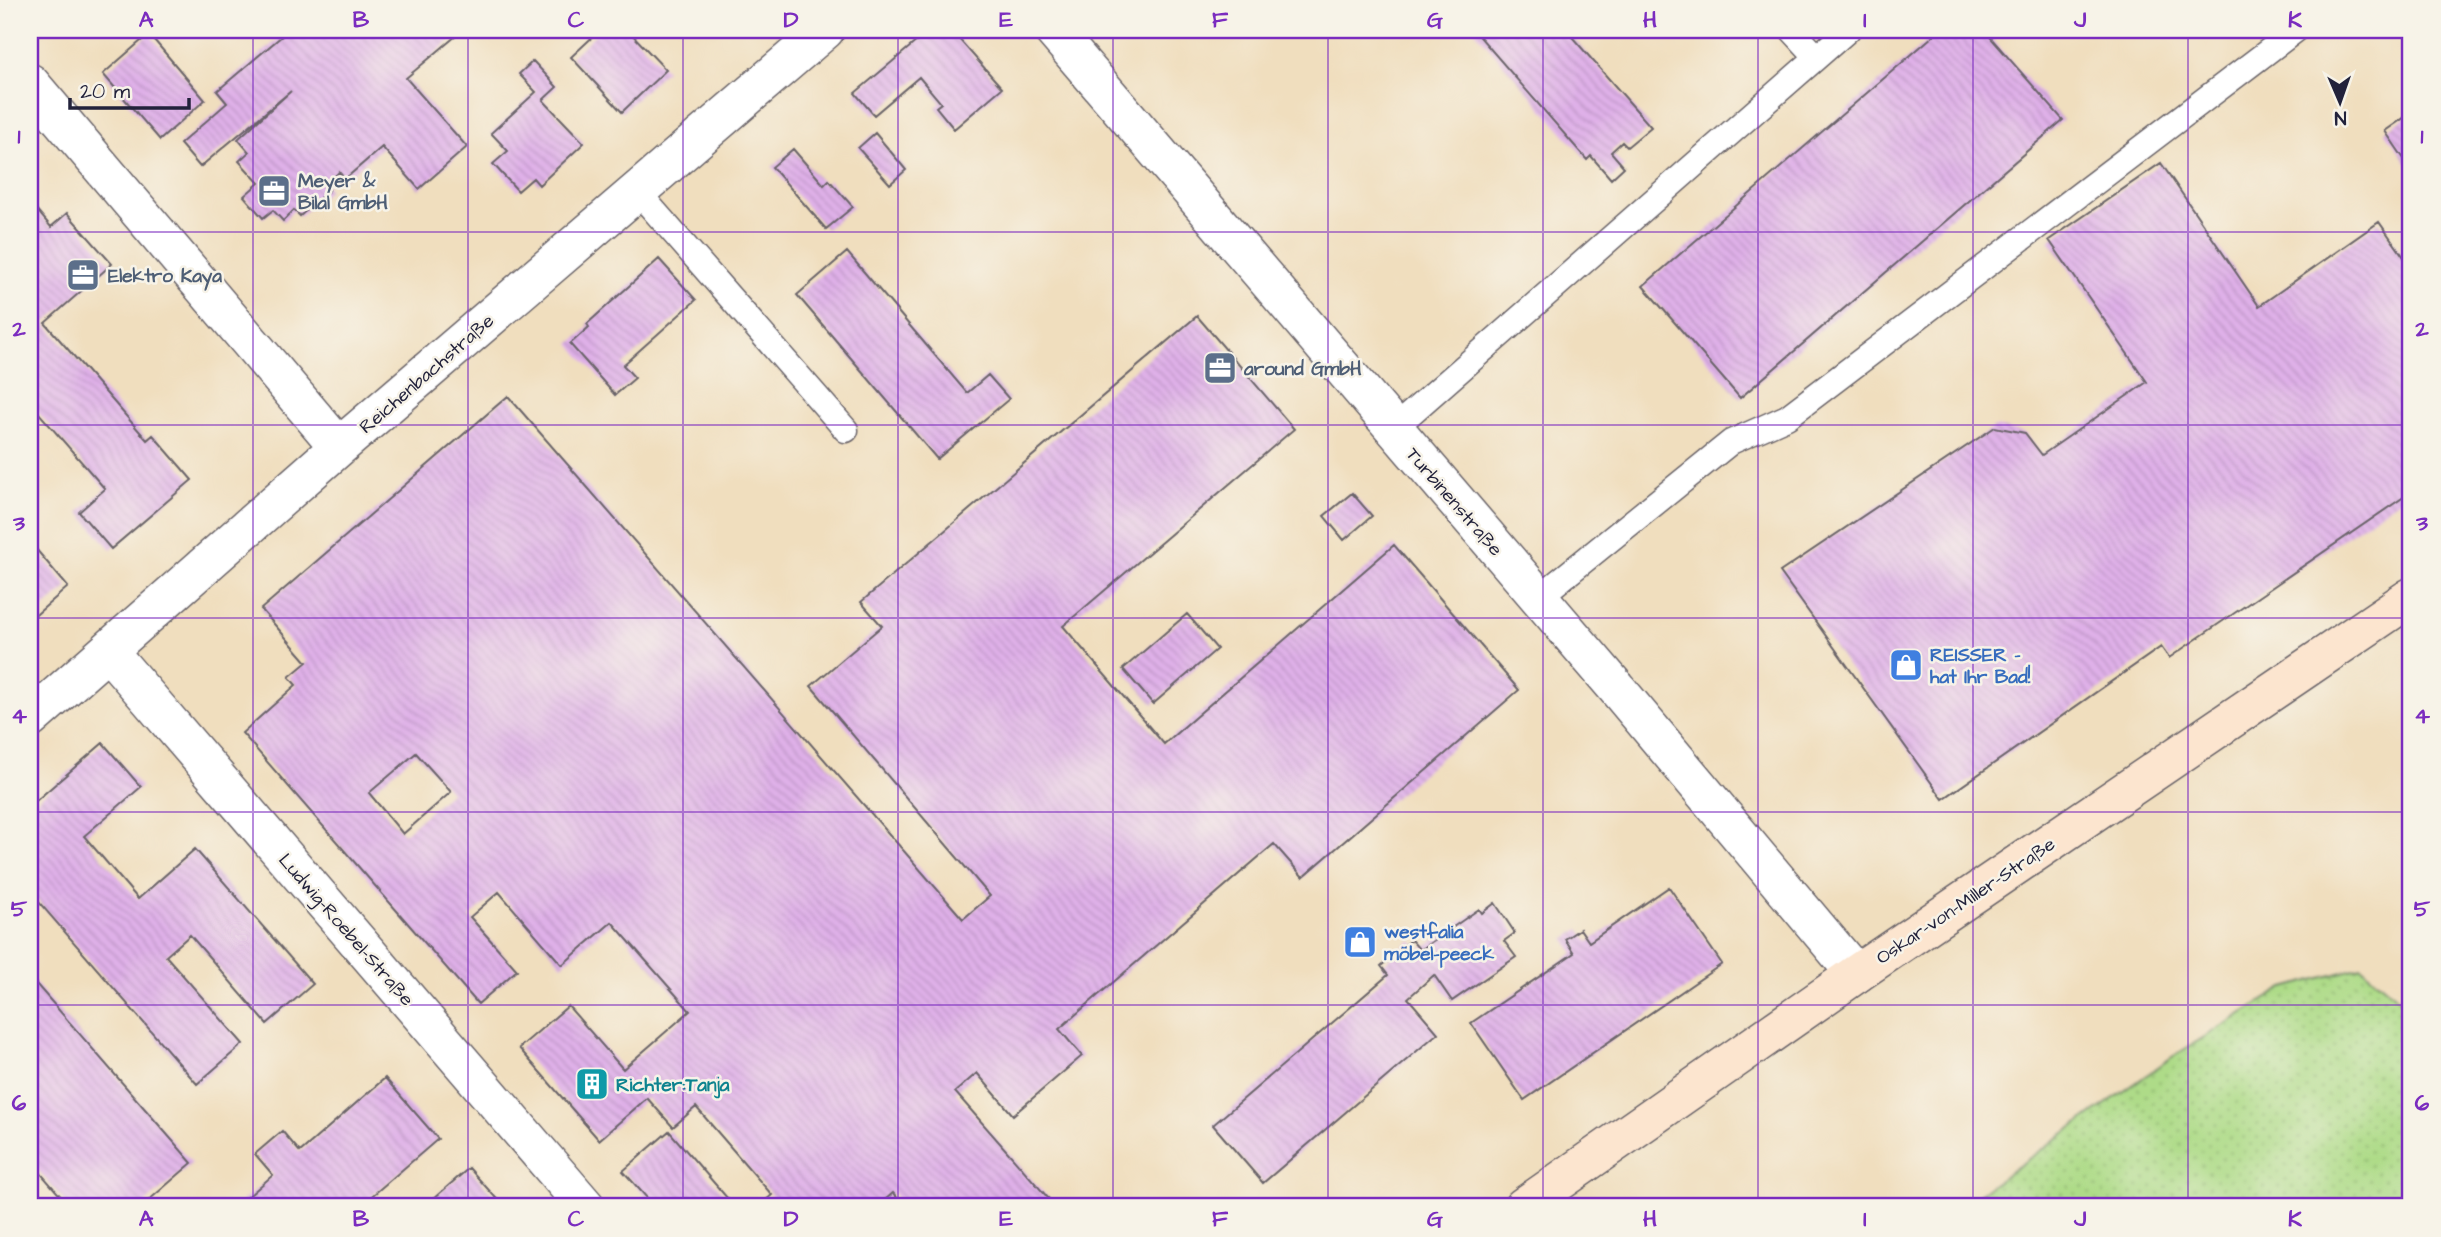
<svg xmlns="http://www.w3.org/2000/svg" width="2441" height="1237" viewBox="0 0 2441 1237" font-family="'Architects Daughter',sans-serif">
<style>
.garden{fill:url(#garden-dots);stroke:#687e62;stroke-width:2}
.building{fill:url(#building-back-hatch);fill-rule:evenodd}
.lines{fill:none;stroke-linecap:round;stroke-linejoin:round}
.lane-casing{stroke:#6a6469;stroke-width:27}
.street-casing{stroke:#6a6469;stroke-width:41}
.secondary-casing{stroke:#6a6469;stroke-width:41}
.lane{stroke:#fff;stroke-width:24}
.street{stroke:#fff;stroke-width:38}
.secondary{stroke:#fce5cf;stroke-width:38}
.grid{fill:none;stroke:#7b2cbf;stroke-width:2;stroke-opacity:0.55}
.labels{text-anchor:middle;stroke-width:5;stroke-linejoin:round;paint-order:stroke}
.service-label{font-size:19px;font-weight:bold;fill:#4e5e75;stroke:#f7f3e8;text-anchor:start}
.street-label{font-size:19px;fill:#22223b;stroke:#f7f3e8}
.shop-label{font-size:19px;font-weight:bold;fill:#366cbe;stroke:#f7f3e8;text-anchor:start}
.culture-label{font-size:19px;font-weight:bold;fill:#0d838f;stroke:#f7f3e8;text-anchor:start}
.neatline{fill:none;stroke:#7b2cbf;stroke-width:2.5}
.grid-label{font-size:23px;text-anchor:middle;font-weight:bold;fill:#7b2cbf}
</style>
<defs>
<pattern id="garden-dots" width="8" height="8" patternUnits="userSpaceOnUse" patternTransform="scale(1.75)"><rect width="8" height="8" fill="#aedb88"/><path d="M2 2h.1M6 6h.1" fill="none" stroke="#95bc76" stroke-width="1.8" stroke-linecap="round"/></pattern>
<pattern id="building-back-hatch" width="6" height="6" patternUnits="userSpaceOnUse" patternTransform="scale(1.75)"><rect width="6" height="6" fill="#dfb0e8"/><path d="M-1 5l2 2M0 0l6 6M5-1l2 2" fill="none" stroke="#bf97c8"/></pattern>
</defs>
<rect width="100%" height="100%" fill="#f7f3e8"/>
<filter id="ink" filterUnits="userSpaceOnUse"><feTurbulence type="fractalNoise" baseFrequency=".0143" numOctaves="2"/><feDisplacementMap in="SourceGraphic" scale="14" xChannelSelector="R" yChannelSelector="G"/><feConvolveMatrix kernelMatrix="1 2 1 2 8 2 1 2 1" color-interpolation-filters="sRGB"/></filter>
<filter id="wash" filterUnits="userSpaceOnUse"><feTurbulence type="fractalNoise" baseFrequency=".00686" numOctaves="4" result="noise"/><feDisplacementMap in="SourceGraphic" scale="28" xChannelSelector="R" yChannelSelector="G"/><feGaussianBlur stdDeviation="1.57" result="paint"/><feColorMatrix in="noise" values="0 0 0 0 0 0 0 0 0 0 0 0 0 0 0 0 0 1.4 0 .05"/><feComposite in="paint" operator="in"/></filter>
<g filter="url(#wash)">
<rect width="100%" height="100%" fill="#f0debe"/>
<path class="garden" d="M2361,967L2411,1009V1207H1961L2172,1057L2284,988Z"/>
<g id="blocks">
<path class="building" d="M289,30H463L406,78L467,147L419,189L382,147L345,179L339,172L326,185L329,190L300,216L294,210L283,221L273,210L263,218L244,196L259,183L239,161L249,152L238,139L291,91L200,167L180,144L227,103L217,91Z
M600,30H628L666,70L622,112L571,57Z
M930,30H951L1002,88L954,129L936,107L941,103L919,77L874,115L855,93Z
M1474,30H1566L1651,127L1627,147L1622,142L1611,152L1624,167L1611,179L1591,156L1587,160Z
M1940,30H1984L2063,120L1740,398L1643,286Z
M149,34L205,100L160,140L103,74Z
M533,61L557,87L543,100L584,143L539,185L533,178L518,191L493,164L508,151L491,133L536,92L519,74Z
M2411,113V169L2385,131Z
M875,133L906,170L890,184L858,148Z
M793,149L824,185L829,180L853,207L826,229L772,167Z
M2161,163L2259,306L2379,222L2411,267V492L2169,658L2161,647L1943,799L1780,572L1995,427L2025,433L2042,455L2147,382L2049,240Z
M30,202L51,227L67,213L112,264L45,323L147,440L153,435L192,480L111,549L79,512L105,489L30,403Z
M847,252L967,393L988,375L1009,399L937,459L797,295Z
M659,259L696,300L623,365L635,378L615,395L570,344L589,327L587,324Z
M1197,316L1294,429L1063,626L1164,744L1394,545L1519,690L1303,877L1274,844L1059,1029L1082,1056L1013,1115L977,1073L955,1092L1056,1207H905L893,1193L877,1207H758L772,1195L696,1107L673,1127L647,1098L599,1140L519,1048L568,1006L623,1069L690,1011L612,922L562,965L499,892L470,917L517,970L478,1004L242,733L296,685L289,677L307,662L261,609L508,396L963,919L990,896L811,686L882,626L861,602ZM416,753L451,792L403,834L369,793Z
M1352,493L1372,516L1344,540L1324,516Z
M30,542L68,587L30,620Z
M1187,614L1217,649L1153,704L1123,669Z
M103,743L141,787L84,836L138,899L195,849L313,984L267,1024L190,935L166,956L243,1044L197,1084L30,892V806Z
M1669,887L1722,964L1524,1100L1471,1023L1574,953L1565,939L1580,929L1589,942Z
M1495,903L1515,933L1504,941L1516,957L1452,1001L1434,975L1408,998L1438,1033L1263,1183L1213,1125L1388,975L1381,966L1411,940L1420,950L1479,909L1482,913Z
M30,977L192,1163L141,1207H70L30,1161Z
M385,1078L438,1139L359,1207H236L273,1175L255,1154L282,1131L300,1152Z
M669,1131L735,1207H655L623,1171Z
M469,1168L504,1207H428L426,1205Z"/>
</g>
</g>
<g filter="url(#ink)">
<use href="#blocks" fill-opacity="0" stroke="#6a6469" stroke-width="2"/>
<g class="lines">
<defs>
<path id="lane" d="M1792,30L1817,57
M637,191L846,430
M1393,429L1848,30
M1538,598L1731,442L1787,417L2296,30"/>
<path id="street" d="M1053,30L1613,684L1856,974
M30,83L339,447
M108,651L586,1207
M30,719L339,447L825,30"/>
<path id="secondary" d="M1523,1207L1856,974L2411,597"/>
</defs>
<use href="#lane" class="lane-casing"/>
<use href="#street" class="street-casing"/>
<use href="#secondary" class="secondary-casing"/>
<use href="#lane" class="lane"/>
<use href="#street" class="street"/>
<use href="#secondary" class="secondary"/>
</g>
</g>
<path class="grid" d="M253,30V1207M468,30V1207M683,30V1207M898,30V1207M1113,30V1207M1328,30V1207M1543,30V1207M1758,30V1207M1973,30V1207M2188,30V1207M30,232H2411M30,425H2411M30,618H2411M30,812H2411M30,1005H2411"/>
<defs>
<symbol id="office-square" viewBox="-11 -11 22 22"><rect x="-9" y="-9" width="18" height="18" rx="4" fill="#5c6f8a" stroke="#f7f3e8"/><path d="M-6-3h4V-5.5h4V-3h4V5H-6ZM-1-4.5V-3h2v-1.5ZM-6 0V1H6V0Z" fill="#fff"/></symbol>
<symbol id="shop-square" viewBox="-11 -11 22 22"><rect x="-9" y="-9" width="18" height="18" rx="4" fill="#3f7fe0" stroke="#f7f3e8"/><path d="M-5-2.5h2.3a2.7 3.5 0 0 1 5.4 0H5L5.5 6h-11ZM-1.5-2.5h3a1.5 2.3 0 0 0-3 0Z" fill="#fff"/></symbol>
<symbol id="building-square" viewBox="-11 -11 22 22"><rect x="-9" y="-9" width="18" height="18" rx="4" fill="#0f9aa8" stroke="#f7f3e8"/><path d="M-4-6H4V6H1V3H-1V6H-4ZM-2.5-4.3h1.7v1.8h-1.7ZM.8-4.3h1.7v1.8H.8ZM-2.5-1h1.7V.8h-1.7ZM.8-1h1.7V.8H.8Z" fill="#fff"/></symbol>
</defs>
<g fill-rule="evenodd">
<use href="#office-square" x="255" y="172" width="38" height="38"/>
<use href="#office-square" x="64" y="256" width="38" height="38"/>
<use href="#office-square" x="1201" y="349" width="38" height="38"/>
<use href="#shop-square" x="1887" y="646" width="38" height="38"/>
<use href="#shop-square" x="1341" y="923" width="38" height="38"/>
<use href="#building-square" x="573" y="1065" width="38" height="38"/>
</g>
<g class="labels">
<g class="service-label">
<text x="298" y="187">Meyer &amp;<tspan x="298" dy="22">Bilal GmbH</tspan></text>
<text x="108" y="282">Elektro Kaya</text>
<text x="1244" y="375">around GmbH</text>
</g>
<g class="street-label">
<text transform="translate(426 373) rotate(-41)" y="7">Reichenbachstraße</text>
<text transform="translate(1455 501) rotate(49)" y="7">Turbinenstraße</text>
<text transform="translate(1965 900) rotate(-34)" y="7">Oskar-von-Miller-Straße</text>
<text transform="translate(347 929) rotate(49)" y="7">Ludwig-Roebel-Straße</text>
</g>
<g class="shop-label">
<text x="1930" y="661">REISSER -<tspan x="1930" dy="22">hat Ihr Bad!</tspan></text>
<text x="1384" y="938">westfalia<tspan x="1384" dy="22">möbel-peeck</tspan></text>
</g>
<g class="culture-label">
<text x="616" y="1091">Richter:Tanja</text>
</g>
</g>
<rect width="2441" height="1237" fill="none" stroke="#f7f3e8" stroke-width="77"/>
<g transform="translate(2340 102) rotate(178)" stroke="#f7f3e8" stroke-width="5" paint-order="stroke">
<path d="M0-5L12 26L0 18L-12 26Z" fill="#22223b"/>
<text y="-10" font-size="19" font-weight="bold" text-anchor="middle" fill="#22223b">N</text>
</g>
<path d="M70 98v10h119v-10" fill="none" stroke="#22223b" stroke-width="3.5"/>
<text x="80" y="98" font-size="21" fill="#22223b" stroke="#f7f3e8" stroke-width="5" paint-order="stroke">20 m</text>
<rect x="38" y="38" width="2364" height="1160" class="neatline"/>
<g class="grid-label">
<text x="146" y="27">A</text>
<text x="361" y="27">B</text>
<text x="576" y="27">C</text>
<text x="791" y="27">D</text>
<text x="1006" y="27">E</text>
<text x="1220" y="27">F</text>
<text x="1435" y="27">G</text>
<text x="1650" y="27">H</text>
<text x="1865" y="27">I</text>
<text x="2080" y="27">J</text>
<text x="2295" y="27">K</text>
<text x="19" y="143">1</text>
<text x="2422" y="143">1</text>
<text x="19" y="336">2</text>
<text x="2422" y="336">2</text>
<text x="19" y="530">3</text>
<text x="2422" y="530">3</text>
<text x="19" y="723">4</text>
<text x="2422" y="723">4</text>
<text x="19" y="916">5</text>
<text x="2422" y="916">5</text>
<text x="19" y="1110">6</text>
<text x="2422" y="1110">6</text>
<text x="146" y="1226">A</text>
<text x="361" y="1226">B</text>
<text x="576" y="1226">C</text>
<text x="791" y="1226">D</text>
<text x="1006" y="1226">E</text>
<text x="1220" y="1226">F</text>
<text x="1435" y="1226">G</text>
<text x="1650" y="1226">H</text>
<text x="1865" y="1226">I</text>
<text x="2080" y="1226">J</text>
<text x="2295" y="1226">K</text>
</g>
</svg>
